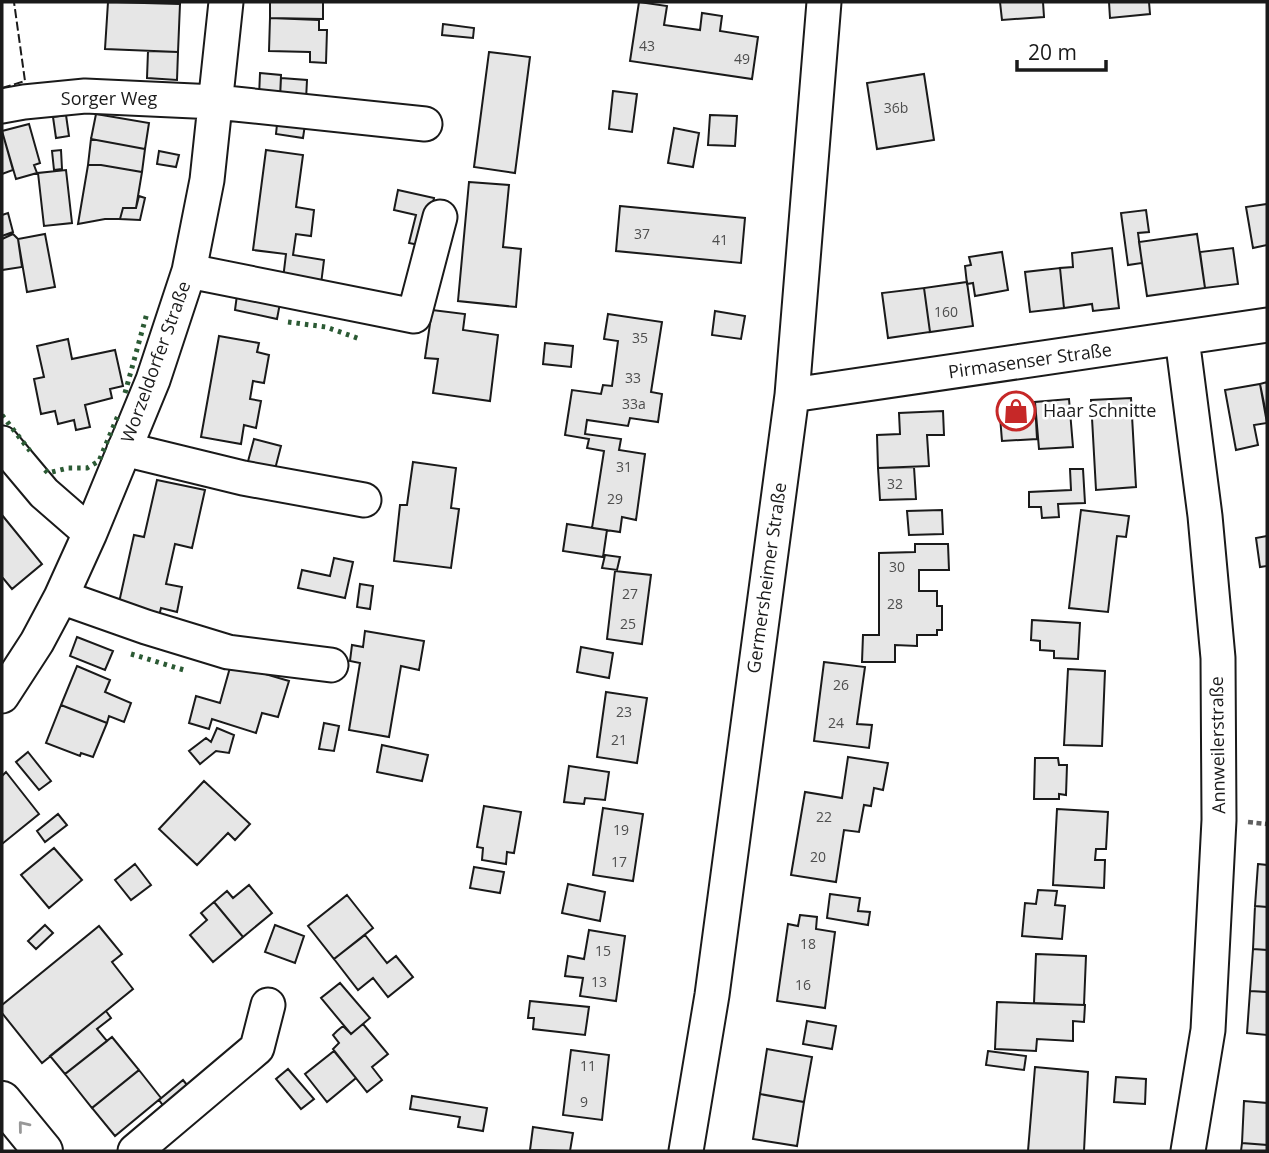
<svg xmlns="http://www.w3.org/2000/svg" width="1269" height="1153" viewBox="0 0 1269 1153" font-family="'Open Sans',sans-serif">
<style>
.building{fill:#e6e6e6;stroke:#1a1a1a;stroke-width:2}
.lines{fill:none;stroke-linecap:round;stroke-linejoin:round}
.minor-casing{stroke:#1a1a1a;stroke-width:37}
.major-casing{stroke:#1a1a1a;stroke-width:42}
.path{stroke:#5f5f5f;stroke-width:4.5;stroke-dasharray:5 3.5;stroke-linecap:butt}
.minor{stroke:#fff;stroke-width:33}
.major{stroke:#fff;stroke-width:38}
.hedge{stroke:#2b5a34;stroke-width:5;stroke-dasharray:3.5 5;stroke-linecap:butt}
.fence{stroke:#1a1a1a;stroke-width:2;stroke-dasharray:9 3.5;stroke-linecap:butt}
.oneway{stroke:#989898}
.labels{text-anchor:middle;stroke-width:5;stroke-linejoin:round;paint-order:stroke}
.number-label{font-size:14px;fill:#4d4d4d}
.street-label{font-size:18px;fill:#1a1a1a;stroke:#fff}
.poi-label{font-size:18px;fill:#1a1a1a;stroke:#fff;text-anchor:start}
</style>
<rect width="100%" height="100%" fill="#fff"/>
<path class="building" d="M108,2L180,4L178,52L105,49Z
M270,2H323V19L270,18Z
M639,2L667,6L664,25L700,30L702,13L722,16L720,31L758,37L752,79L630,61Z
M1000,2H1043L1044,17L1002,20Z
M1109,2H1149L1150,14L1110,18Z
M270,18L319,20V30H327L326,63L310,62V52L269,51Z
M443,24L474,28L473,38L442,35Z
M148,51L178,52L177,80L147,78Z
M489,52L530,57L515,173L474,167Z
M260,73L281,75L280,98L259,97Z
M924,74L934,140L877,149L867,83Z
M281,78L307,80L306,100L280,98Z
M613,91L637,94L632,132L609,129Z
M96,114L149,123L145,149L91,139Z
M66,115L69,136L56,138L53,117Z
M278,115L306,118L303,138L276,134Z
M710,115L737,116L735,146L708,145Z
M29,124L40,163L34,165L37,173L16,179L2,131Z
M674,128L699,133L693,167L668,163Z
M2,131L13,170L2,174Z
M91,139L145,149L142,172L101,165H88Z
M61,150L62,169L54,170L52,151Z
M266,150L303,155L296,207L314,210L311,236L296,234L293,255L324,260L321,284L283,279L286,254L253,250Z
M159,151L179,155L176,167L157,164Z
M88,165H101L142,172L136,208H123L120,219H105L78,224Z
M66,170L72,223L44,226L38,173Z
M469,182L509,185L503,247L521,249L516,307L458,301Z
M398,190L434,198L424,246L409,243L416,215L394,210Z
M139,196L145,198L140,220L120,219L123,208H136Z
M1267,204V245L1253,248L1246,207Z
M620,206L745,218L741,263L616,251Z
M1146,210L1149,232L1138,233L1142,263L1128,265L1121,213Z
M8,213L13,232L2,236V215Z
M13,234L18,239L22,267L2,270V239Z
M45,234L55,287L27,292L18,239Z
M1197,234L1205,288L1147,296L1139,242Z
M1112,248L1119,308L1093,311L1092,304L1064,308L1060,268L1073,267L1072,253Z
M1233,248L1238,284L1205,288L1200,252Z
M1002,252L1008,290L975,296L973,283L967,284L965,266L971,265L969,257Z
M1060,268L1064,308L1030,312L1025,272Z
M967,282L973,326L930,332L924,288Z
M924,288L930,332L888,338L882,293Z
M237,295L280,303L277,319L235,310Z
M432,310L465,314L463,330L498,335L490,401L433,393L438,359L425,358Z
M715,311L745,316L741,339L712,335Z
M608,314L662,322L651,392L662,394L658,422L630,418L628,426L587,420L585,434L621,439L619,450L645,454L636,520L622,517L620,532L592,528L604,451L587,448L589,439L565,435L572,390L601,394L603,385L612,386L618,341L604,339Z
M219,336L259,343L257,352L269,355L264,383L253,381L250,399L261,401L256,428L244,425L241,444L201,437Z
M68,339L72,359L115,350L123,386L110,389L112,398L85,405L90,427L76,430L74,420L58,424L55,411L41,414L34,379L44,377L37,346Z
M545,343L573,346L571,367L543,364Z
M1267,382V418L1260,384Z
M1260,384L1267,423L1254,425L1258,445L1236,450L1225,390Z
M1131,398L1136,487L1096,490L1091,400Z
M1069,399L1073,447L1039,449L1035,402Z
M1035,402L1037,439L1002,441L999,404Z
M943,411L944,435H927L929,466L878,468L877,435L900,434L899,413Z
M254,439L281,446L274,473L247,465Z
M413,462L456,468L451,508L459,509L451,568L394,561L400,505H407Z
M914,467L916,499L880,500L878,468Z
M1070,469H1083L1085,503L1058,504L1059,517L1042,518L1041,507H1029V492L1071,490Z
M157,480L205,490L192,548L175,544L166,584L182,587L177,612L161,608L159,616L118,607L134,535L144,537Z
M942,510L943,534L909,535L907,511Z
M1081,510L1129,516L1126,537L1117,536L1108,612L1069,608Z
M2,515L42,564L12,589L2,577Z
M567,524L607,530L603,557L563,551Z
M1267,536V566L1260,567L1256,538Z
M915,544H948L949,570H919V591H937V606H942V630H937V635H917V646L895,645V662H862L863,635H879V553L915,552Z
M605,555L620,557L617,570L602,568Z
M334,558L353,562L345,598L298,588L302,570L330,576Z
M615,571L651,575L642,644L607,639Z
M360,584L373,586L370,609L357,607Z
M1032,620L1080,623L1078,659L1054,658V651L1040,650V641L1031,640Z
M365,631L424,641L419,670L401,666L389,737L349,730L360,663L350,661L352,645L363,647Z
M77,637L113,651L105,670L70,656Z
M581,647L613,653L609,678L577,672Z
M824,662L865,667L857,724L872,725L869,748L814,741Z
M231,664L289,681L278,717L262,713L256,733L212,719L209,729L189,723L196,696L220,703Z
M77,666L110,680L105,692L131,703L124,722L109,716L107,723L61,705Z
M1068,669L1105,671L1102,746L1064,745Z
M606,692L647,698L637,763L597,757Z
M61,705L107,723L93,757L81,753L80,756L46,743Z
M324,723L339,726L334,751L319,749Z
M217,728L234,735L229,753L216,751L200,764L189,751L206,738L211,742Z
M382,745L428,755L422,781L377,772Z
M28,752L51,781L39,790L16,762Z
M848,757L888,763L883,790L874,788L871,806L864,805L859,832L844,830L836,882L791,875L805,792L842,798Z
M1035,758H1058L1059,765H1067L1066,795L1059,794V799H1034Z
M569,766L609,772L605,800L585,798L584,804L564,802Z
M6,772L39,814L2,844V776Z
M204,781L250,824L235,840L228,833L197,865L159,829Z
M484,806L521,812L514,853L507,852L506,864L482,860L483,848L477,847Z
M603,808L643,814L633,881L593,875Z
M1057,809L1108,812L1106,849H1096L1095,860H1105L1104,888L1053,885Z
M58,814L67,825L45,842L37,831Z
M54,848L82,880L49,908L21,875Z
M135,864L151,885L131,900L115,880Z
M1258,864L1267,865V907L1255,906Z
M474,867L504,872L500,893L470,888Z
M568,884L605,892L600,921L562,913Z
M249,885L272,913L243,937L214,902L227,891L233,898Z
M1038,890L1057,891L1055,905L1065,906L1062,939L1022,936L1025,903L1036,904Z
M830,894L860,898L858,911L870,912L868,925L827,918Z
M347,895L373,928L334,959L308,926Z
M214,902L243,937L213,962L190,935L207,920L201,913Z
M1255,906L1267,907V950L1253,949Z
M800,915L817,917L816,929L835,932L825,1008L777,1001L788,924L798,926Z
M45,925L53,933L36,949L28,941Z
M275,925L304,936L295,963L265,952Z
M99,926L122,954L112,962L133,989L42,1063L2,1013V1005Z
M589,930L625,936L616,1001L580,996L583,978L565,976L568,956L584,959Z
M365,935L387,963L396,956L413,977L388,997L373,978L358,990L334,959Z
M1253,949L1267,950V992L1250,991Z
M1036,954L1086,956L1084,1005L1034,1003Z
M340,983L370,1018L351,1034L321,998Z
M1250,991L1267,992V1035L1247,1033Z
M530,1001L589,1007L585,1035L533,1029L534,1018H528Z
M997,1002L1085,1005L1084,1022L1073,1021V1041L1037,1039L1036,1051L995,1049Z
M106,1011L111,1018L97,1029L107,1041L65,1074L50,1056Z
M807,1021L836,1026L832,1049L803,1044Z
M363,1024L388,1054L372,1067L382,1080L367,1092L333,1049L339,1043L333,1035L337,1031L343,1026L351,1034Z
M112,1037L139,1070L92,1108L65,1074Z
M767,1049L812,1057L804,1102L760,1094Z
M571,1050L609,1055L602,1120L563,1115Z
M334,1051L356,1078L327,1102L305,1074Z
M988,1051L1026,1056L1024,1070L986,1065Z
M1035,1067L1088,1072L1084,1151H1028Z
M288,1069L314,1099L301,1109L276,1079Z
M139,1070L161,1098L115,1136L92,1108Z
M1116,1077L1146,1079L1145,1104L1114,1102Z
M183,1080L192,1091L167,1111L159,1100Z
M760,1094L804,1102L797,1146L753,1139Z
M412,1096L487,1108L483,1131L458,1127L460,1117L410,1109Z
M1244,1101L1267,1103V1145L1242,1143Z
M533,1127L573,1133L570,1151L530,1150Z
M1242,1143L1267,1145V1151H1241Z"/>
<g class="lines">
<defs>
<path id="minor" d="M2,106L24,102L85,96L216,102L425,124
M189,271L414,316L440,217
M1182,338L1205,516L1218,658L1219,820L1208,1030L1188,1151
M792,395L1267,325
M2,443L44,493L90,533
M124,449L243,478L364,500
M61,597L146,627L228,652L331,665
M2,696L37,642L61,597L90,533L153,380L189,271L207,180L226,2
M135,1151L257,1048L268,1005
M686,1151L712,995L792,395L824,2"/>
<path id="major" d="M2,1101L43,1151"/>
</defs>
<use href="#minor" class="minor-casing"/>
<use href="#major" class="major-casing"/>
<path class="path" d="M1248,822L1267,824"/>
<use href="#minor" class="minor"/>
<use href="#major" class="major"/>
<path class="hedge" d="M288,322L326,327L360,339
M125,393L147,313
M2,415L30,451
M45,470L48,473L68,468H87L99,461L119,413
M131,654L184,670"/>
<path class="fence" d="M2,88L25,81L14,2"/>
</g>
<defs><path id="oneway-chevron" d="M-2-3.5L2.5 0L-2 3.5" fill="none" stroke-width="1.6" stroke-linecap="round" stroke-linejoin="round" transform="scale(1.75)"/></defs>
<use class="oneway" href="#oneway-chevron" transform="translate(23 1126) rotate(-129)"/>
<defs>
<symbol id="shop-ring" viewBox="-11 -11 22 22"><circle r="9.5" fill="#fff" stroke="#c62828" stroke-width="1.5"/><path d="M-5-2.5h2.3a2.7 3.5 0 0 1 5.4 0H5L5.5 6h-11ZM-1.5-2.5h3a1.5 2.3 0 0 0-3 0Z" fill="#c62828"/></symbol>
</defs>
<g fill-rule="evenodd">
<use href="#shop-ring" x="994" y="389" width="44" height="44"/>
</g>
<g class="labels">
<g class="number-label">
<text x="647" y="51">43</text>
<text x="742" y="64">49</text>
<text x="896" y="113">36b</text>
<text x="642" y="239">37</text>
<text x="720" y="245">41</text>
<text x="946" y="317">160</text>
<text x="640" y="343">35</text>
<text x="633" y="383">33</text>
<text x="634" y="409">33a</text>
<text x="624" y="472">31</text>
<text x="895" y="489">32</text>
<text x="615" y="504">29</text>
<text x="897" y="572">30</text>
<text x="630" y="599">27</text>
<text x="895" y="609">28</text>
<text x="628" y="629">25</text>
<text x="841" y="690">26</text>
<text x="624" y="717">23</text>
<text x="836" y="728">24</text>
<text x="619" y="745">21</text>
<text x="824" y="822">22</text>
<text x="621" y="835">19</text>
<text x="818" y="862">20</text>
<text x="619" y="867">17</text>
<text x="808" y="949">18</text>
<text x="603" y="956">15</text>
<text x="599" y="987">13</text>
<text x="803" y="990">16</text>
<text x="588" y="1071">11</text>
<text x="584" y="1107">9</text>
</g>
<g class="street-label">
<text x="109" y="105">Sorger Weg</text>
<text transform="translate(1030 361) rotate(-8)" y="6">Pirmasenser Straße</text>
<text transform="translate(156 362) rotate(-70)" y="6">Worzeldorfer Straße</text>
<text transform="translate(767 578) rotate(-82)" y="6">Germersheimer Straße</text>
<text transform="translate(1218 745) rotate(-91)" y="6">Annweilerstraße</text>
</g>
<g class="poi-label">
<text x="1043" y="417">Haar Schnitte</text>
</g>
</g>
<rect width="1269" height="1153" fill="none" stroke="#1a1a1a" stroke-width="7"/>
<path d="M1017 60v10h89v-10" fill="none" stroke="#1a1a1a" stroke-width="3.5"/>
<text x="1028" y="60" font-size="21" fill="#1a1a1a" stroke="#ffffff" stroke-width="5" paint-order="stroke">20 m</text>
</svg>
